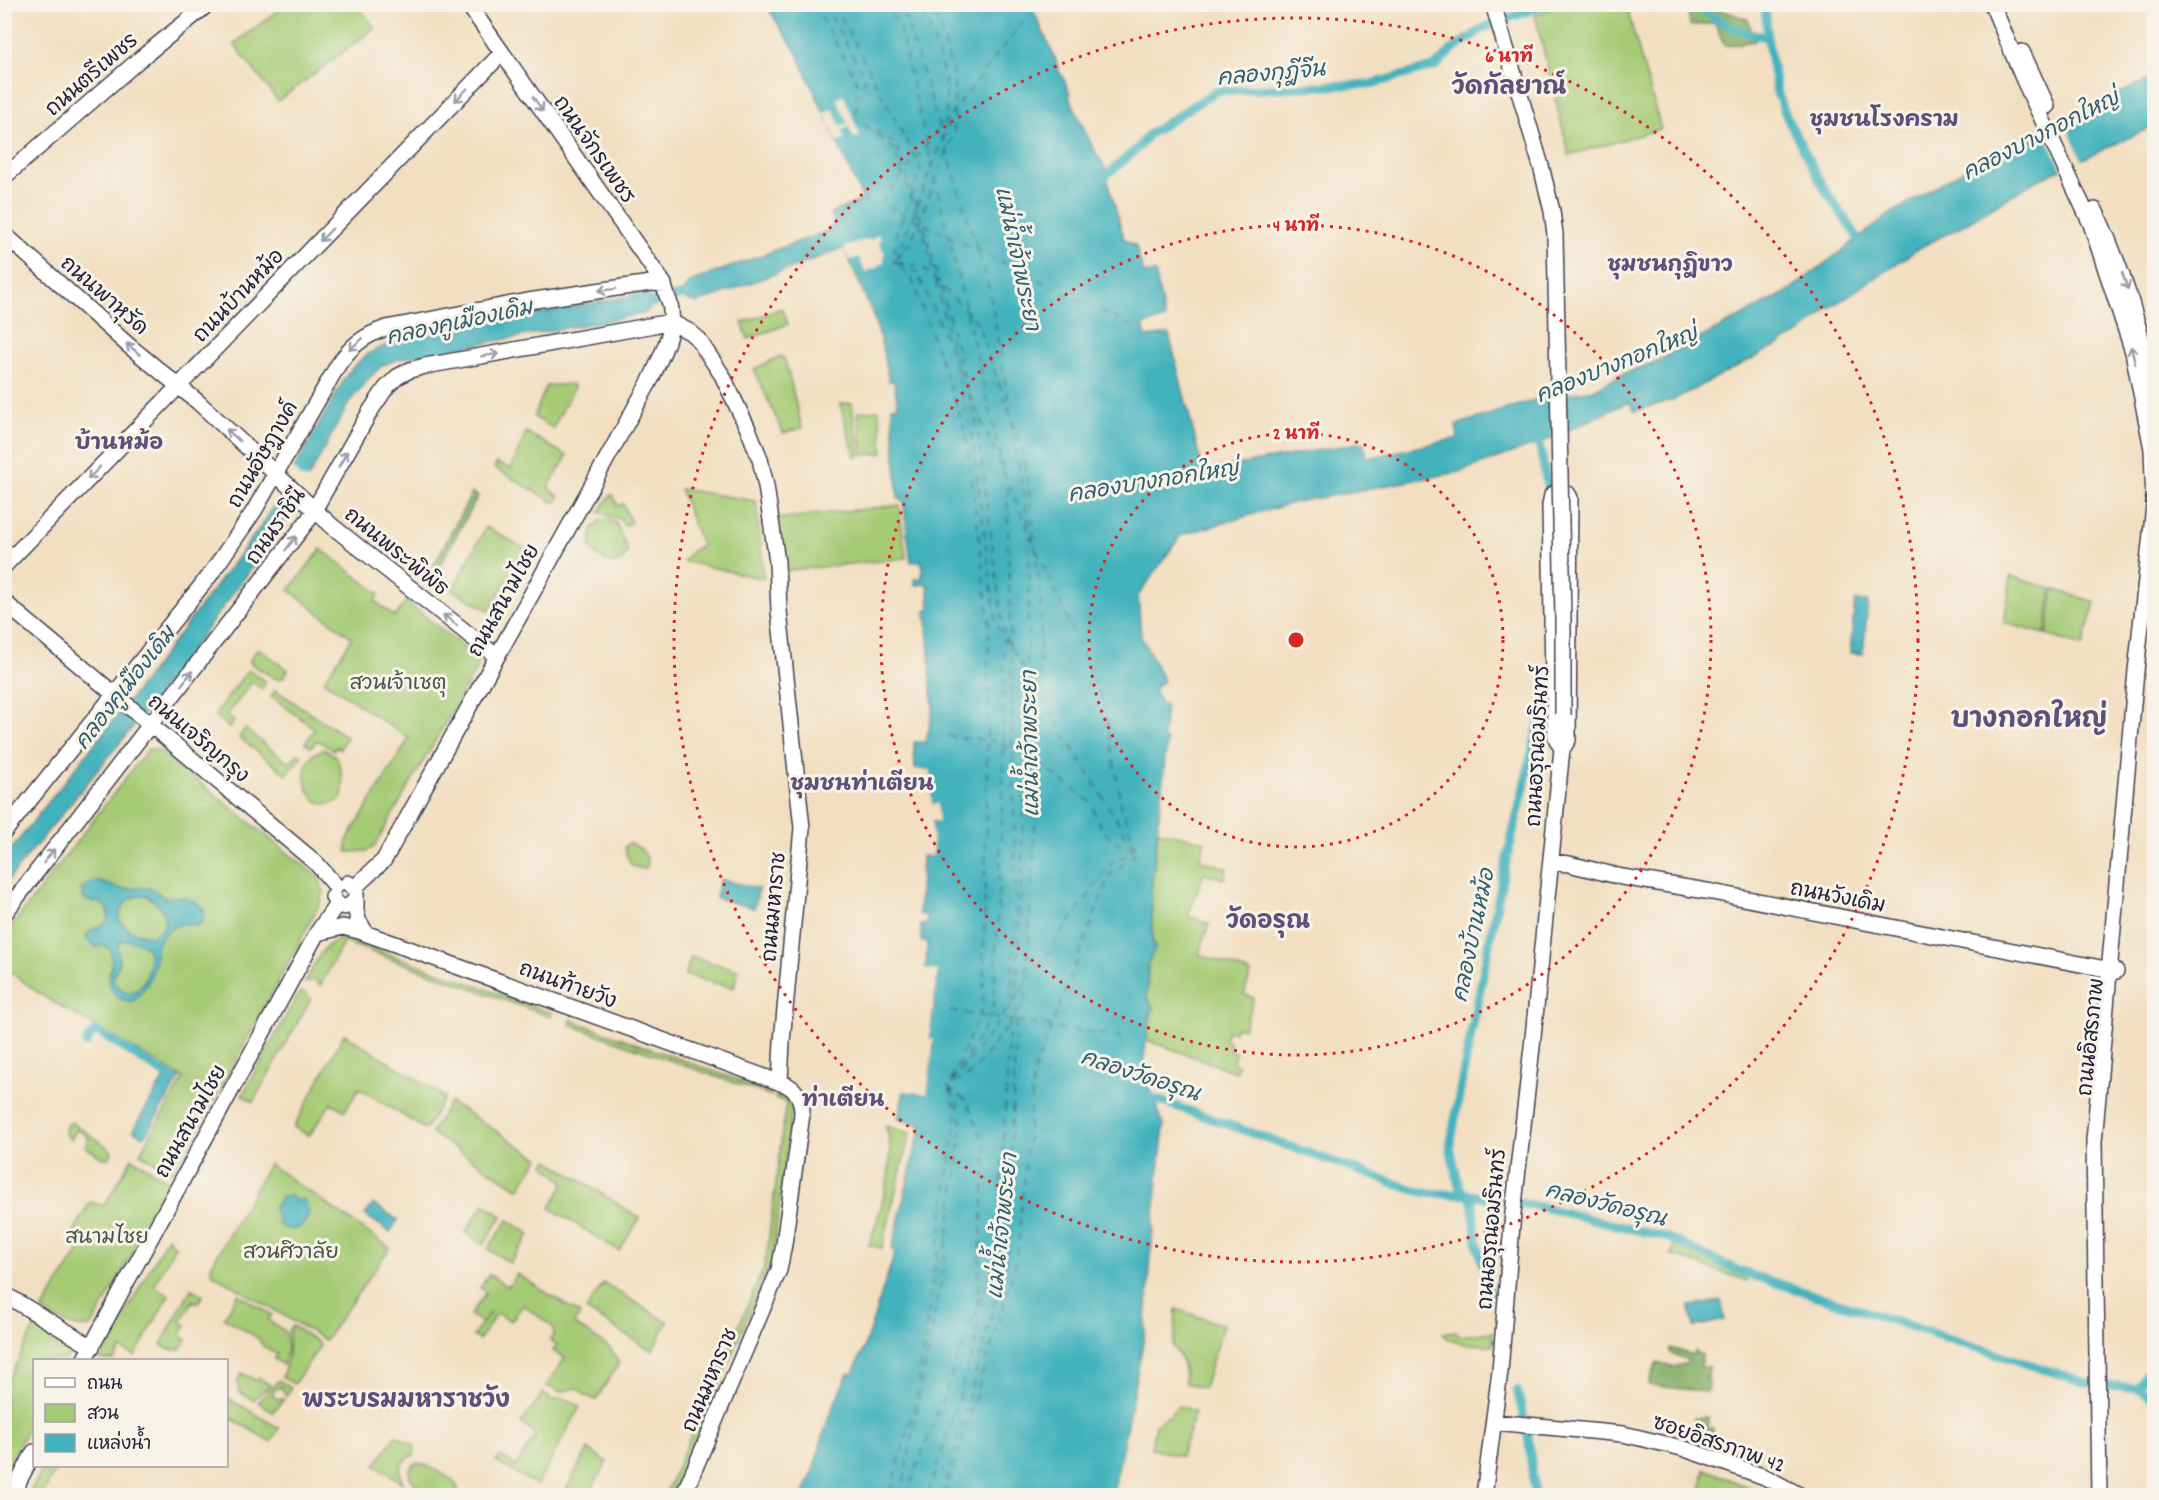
<svg xmlns="http://www.w3.org/2000/svg" width="2159" height="1500" viewBox="0 0 2159 1500" font-family="Dekko,'Playpen Sans Thai',sans-serif">
<style>
.green{fill:#a5cb75;stroke:#647658;stroke-width:1.5}
.forest{fill:#84af66;stroke:#536850;stroke-width:1.5}
.water{fill:#43b2bd;stroke:#326a7c;stroke-width:1.5;fill-rule:evenodd}
.pier{fill:#f2dfc1}
.lines{fill:none;stroke-linecap:round;stroke-linejoin:round}
.canal{stroke:#43b2bd;stroke-width:9}
.ferry{stroke:#2f5c6f;stroke-width:1.5;stroke-dasharray:8 6;stroke-linecap:butt}
.secondary-casing{stroke:#413e4f;stroke-width:18}
.secondary{stroke:#fff;stroke-width:15}
.secondary-bridge-casing{stroke:#413e4f;stroke-width:18;stroke-linecap:butt}
.secondary-bridge{stroke:#fff;stroke-width:15}
.oneway{stroke:#9c9ca7}
.ring{fill:none;stroke:#d62828;stroke-width:3;stroke-dasharray:3 6}
.labels{text-anchor:middle;stroke-width:6;stroke-linejoin:round;paint-order:stroke}
.street-label{font-size:21px;fill:#22223b;stroke:#f7f3e8}
.park-label{font-size:21px;fill:#49554c;stroke:#f7f3e8}
.water-label{font-size:22px;font-style:italic;fill:#2f5c6f;stroke:#f7f3e8}
.neighbourhood-label{font-size:22px;font-weight:bold;fill:#5d517b;stroke:#f7f3e8}
.quarter-label{font-size:24px;font-weight:bold;fill:#5d517b;stroke:#f7f3e8}
.district-label{font-size:27px;font-weight:bold;fill:#5d517b;stroke:#f7f3e8}
.centre{fill:#d62828;stroke:#f7f3e8;stroke-width:3}
.ring-label{font-size:18px;text-anchor:middle;font-weight:bold;fill:#d62828;stroke:#f7f3e8;stroke-width:6;stroke-linejoin:round;paint-order:stroke}
</style>
<rect width="100%" height="100%" fill="#f7f3e8"/>
<filter id="ink" filterUnits="userSpaceOnUse"><feTurbulence type="fractalNoise" baseFrequency=".0167" numOctaves="2"/><feDisplacementMap in="SourceGraphic" scale="12" xChannelSelector="R" yChannelSelector="G"/><feConvolveMatrix kernelMatrix="1 2 1 2 8 2 1 2 1" color-interpolation-filters="sRGB"/></filter>
<filter id="wash" filterUnits="userSpaceOnUse"><feTurbulence type="fractalNoise" baseFrequency=".008" numOctaves="4" result="noise"/><feDisplacementMap in="SourceGraphic" scale="24" xChannelSelector="R" yChannelSelector="G"/><feGaussianBlur stdDeviation="1.35" result="paint"/><feColorMatrix in="noise" values="0 0 0 0 0 0 0 0 0 0 0 0 0 0 0 0 0 1.4 0 .05"/><feComposite in="paint" operator="in"/></filter>
<g filter="url(#wash)">
<rect width="100%" height="100%" fill="#f2dfc1"/>
<path class="green" d="M1565,4L1626,5L1661,129L1569,155L1535,15Z
M285,5H357L375,28L278,101L234,44Z
M782,308L788,324L748,339L742,323Z
M781,356L785,360L802,428L783,433L754,369Z
M572,384L574,388L553,428L534,417L546,386Z
M852,403L859,456L855,457L840,404Z
M879,410L883,453L862,455L858,412Z
M526,432L567,456L548,488L559,496L555,503L494,468L497,463L511,469Z
M680,489L756,501L764,579L683,561L693,550L702,546Z
M611,495H613L618,506L623,504L631,523L625,526L620,519L599,512Z
M899,505L906,558L784,571L778,519Z
M608,519L616,523L628,551C620,573 598,561 590,546L592,529L601,520Z
M486,527L524,548L490,611L452,590Z
M321,549L379,594L375,601L395,617L406,601L474,656L478,661V666L374,847L367,851L347,852V840L409,739L324,681L352,638L289,590Z
M2011,576L2052,589L2045,634L2004,623Z
M2054,589L2095,602L2083,646L2047,635Z
M258,648L288,670L283,678L276,679L251,664L250,660Z
M248,670L266,682L262,689L252,682L227,715L234,721L229,728L216,716L217,711Z
M275,690L347,737L340,749L337,746L334,750L317,740L311,747L305,743L315,729L271,696Z
M245,729L289,763L298,753L302,756L287,775L239,737Z
M148,749L159,750L319,878L324,892L320,903L176,1172L166,1169L140,1153L184,1078L43,996L5,968V935Z
M324,749L336,756C342,769 344,784 342,798C310,824 287,760 324,749Z
M1158,831L1205,841L1200,860L1227,868L1224,879L1204,873L1188,916L1209,924L1199,954L1251,973L1244,994L1254,998L1244,1029L1236,1027L1234,1032L1228,1030L1225,1040L1231,1043L1229,1050L1236,1053L1232,1062L1238,1065L1236,1072L1146,1040L1153,1007L1147,998L1148,964L1155,948L1153,943L1151,892Z
M629,843C640,846 647,853 648,865L644,869L632,866L626,854L625,847Z
M345,938L552,1013L551,1017L344,942L320,986L315,980L305,983C315,964 322,941 345,938Z
M691,957L738,970L734,988L685,975Z
M303,992L311,999L253,1102L242,1095L299,993Z
M571,1020L771,1092V1096L570,1025Z
M344,1034L445,1097L426,1128L425,1129L359,1088L345,1111L331,1103L309,1136L294,1127Z
M777,1094L790,1100L792,1108L772,1261L671,1495H665L763,1270L767,1253L786,1102L775,1098Z
M450,1102L539,1158L519,1189L431,1133Z
M72,1122L109,1148L112,1153L108,1158H102L85,1146L89,1138L77,1129L71,1139L65,1134L66,1125Z
M885,1126L910,1133L882,1248L869,1245C879,1215 900,1155 885,1126Z
M132,1158L168,1181V1189L92,1326C73,1332 58,1319 42,1310L80,1249L74,1231L90,1202L104,1206Z
M548,1160L640,1218L619,1251L550,1208L565,1183L545,1165Z
M269,1164L390,1248L325,1340L213,1274L211,1266Z
M484,1204L502,1216L483,1245L465,1233Z
M508,1220L530,1234L510,1263L488,1249Z
M168,1236L171,1243L175,1246L154,1286L169,1295L135,1356L121,1349L114,1360H100Z
M1676,1241L1749,1274L1747,1281L1671,1255Z
M489,1274L508,1287L517,1274L580,1314L574,1324L610,1348L619,1363L596,1400L585,1395L577,1388L560,1392L546,1386L565,1358L553,1351L557,1345L550,1340L554,1334L553,1327L523,1305L511,1321L497,1313L479,1340L473,1336L491,1311L482,1323L470,1315L486,1292L480,1288Z
M603,1283L668,1322L652,1351L586,1310Z
M191,1289L203,1295L198,1303L193,1301L181,1321L186,1325L180,1335L187,1340L179,1350L167,1349L161,1344Z
M238,1294L272,1315L268,1320L286,1332L287,1351L283,1365L274,1359L277,1354L263,1346L258,1338L224,1318Z
M1176,1309L1223,1325L1204,1388L1185,1383C1185,1368 1182,1357 1172,1346L1175,1335Z
M35,1326L67,1344L70,1352L65,1360H34V1417L5,1472V1386Z
M292,1326L318,1342L320,1346L294,1384L282,1377L288,1358L289,1329Z
M1456,1331L1459,1336L1493,1332V1345C1478,1344 1451,1347 1442,1333Z
M242,1373L257,1381L259,1378L270,1385L253,1400L239,1392L237,1382Z
M279,1380L291,1388L286,1396L281,1387L274,1390L273,1396L277,1399H284L273,1412L258,1402Z
M543,1393L553,1400C564,1395 571,1401 580,1407L537,1485L496,1462L501,1456L516,1466L536,1435L521,1423Z
M226,1397L279,1428L271,1442L227,1416Z
M1178,1406L1195,1411L1181,1456L1151,1449L1155,1425L1171,1414Z
M396,1435L415,1446L414,1455C401,1460 396,1471 404,1484L375,1465Z
M588,1449L607,1462L588,1495H563Z
M418,1463C426,1463 453,1479 457,1486C459,1490 458,1491 458,1495C450,1496 440,1497 433,1495C420,1491 396,1471 418,1463Z
M45,1466H58L42,1495H28Z
M1705,1469L1753,1489L1751,1495H1708V1492L1701,1490Z"/>
<path class="forest" d="M1678,5H1706L1748,19L1755,41L1724,46L1715,23L1690,26L1688,13Z
M472,493L478,496L433,578L424,571L426,568L431,570Z
M1670,1348L1693,1355L1695,1351L1702,1355L1700,1367H1709L1708,1377L1704,1378L1709,1379L1707,1392L1649,1385L1656,1363L1673,1367L1688,1363V1360L1670,1353Z
M1708,1417L1709,1423L1707,1429L1713,1428L1714,1451L1730,1454L1734,1450L1741,1451L1739,1466L1693,1445L1695,1437L1694,1418Z"/>
<path class="water" d="M766,5H1031L1055,58L1060,74L1062,75L1070,94L1069,96L1094,150L1103,163L1124,239L1136,246L1144,274L1155,272L1165,319L1143,325L1146,337L1169,334L1203,471L1363,442L1368,458L1458,438L1456,425L1541,398L1594,390L1623,374L1655,362L1787,292L1890,214L1992,153L2154,77V126L2034,182L1958,228L1923,246L1827,310L1801,333L1675,399L1635,411L1629,402L1543,442L1459,472L1296,502L1181,535L1138,596L1141,636L1164,681L1156,686L1155,691L1161,703L1166,705L1163,739L1167,740L1151,892L1153,943L1155,948L1148,964L1147,998L1153,1007L1150,1015L1143,1064L1145,1076L1164,1125L1154,1216L1145,1333L1113,1495H803L811,1477L829,1416L848,1373L852,1375L864,1348L895,1252L892,1249L921,1125L898,1119L904,1091L926,1094L927,1090L934,1041L929,1040L938,972L925,970L928,943L921,941V925H926L927,916L919,914L922,856H933L932,821L939,820L938,805L932,804L931,770L915,769L914,742H926L933,709L926,611L930,609L928,584L915,585V579L922,578V561L911,562L903,501L898,498L892,407L898,406L894,381H889L880,337L872,312L844,248L697,303L685,299L682,293L689,282L830,230L834,221L830,213L863,200L798,55Z
M647,294L653,303L647,312L642,314L399,359L383,365L370,377L350,401L282,527L149,707L5,884V857L134,694L265,521L346,376C363,354 372,350 398,341L635,295Z
M1855,601L1868,602L1863,654L1850,653Z
M720,879L759,889L754,908L716,898Z
M92,881C103,881 110,887 120,888C141,891 147,881 164,898C181,896 193,896 204,910L203,919L199,926C193,926 190,924 185,924C174,924 159,937 156,947C155,950 156,953 156,956C154,973 146,991 132,1002L117,998C101,974 115,971 111,950L104,945L97,947L91,944L86,938C89,927 101,928 108,921V909L99,902H92L84,899L81,889ZM145,895C159,903 166,910 164,927L151,937L130,931L119,920C121,903 128,897 145,895ZM127,940C134,941 145,943 148,950C154,964 139,1013 114,982V974L120,963L117,947L121,941Z
M168,1071L180,1078L144,1137L133,1130Z
M290,1196L298,1201L301,1199L305,1201L309,1212C305,1230 291,1234 277,1224L279,1220L273,1209L280,1198Z
M373,1204L398,1220L390,1232L365,1215Z
M1721,1301L1725,1320L1694,1327L1689,1306Z"/>
<path class="pier" d="M844,96L860,136L854,138L849,127L841,130L845,138L837,142L824,113L833,109L840,126L848,123L837,99Z
M2062,118L2083,162L2063,172L2042,127Z
M879,235L881,239L879,242L884,252V261L878,267L865,272L859,257L849,260L844,248L865,240H873L875,236Z
M292,466L298,475L303,479H311L313,477L292,516L287,506L280,505L276,507L271,504Z
M912,769L931,770L932,804H938L939,821H932L933,856L920,855L930,853L929,820L936,818L935,807L929,805L928,773L914,772Z
M922,969L938,971L929,1039L934,1040L927,1094L904,1091V1088L924,1091L930,1043L926,1039L934,974L924,973Z"/>
<g class="lines">
<path class="canal" d="M1694,4C1717,21 1740,34 1768,37
M1765,4L1768,42L1777,93L1789,122L1824,188L1864,247
M1098,182L1137,149L1148,135L1216,91L1371,84L1436,66L1452,50L1485,27L1547,4
M642,305L692,293
M1537,432L1547,485
M86,1043L95,1030L173,1079L171,1082
M1141,1094L1411,1189L1426,1193L1470,1195L1537,1206L1669,1238L1739,1271L2087,1383L2137,1388L2154,1398
M1467,1194L1460,1190L1450,1147L1462,1079L1503,875L1549,681
M1470,1195L1472,1199L1477,1243L1490,1293
M2137,1388L2154,1362
M1517,1390L1528,1434L1535,1496"/>
<path class="ferry" d="M814,4L857,81L855,119L893,148L925,238L935,278
M824,4L865,77L856,115
M834,4L921,169L896,234L894,262L912,279L966,433L989,620L983,1006L948,1087L956,1109V1124L915,1405L889,1496
M883,4L898,23L1004,471
M894,4L906,19L989,287L1010,410
M927,4L940,25L954,78V133L911,241L894,262L921,266L977,322L1025,457L1041,600L1038,780L1025,1003L973,1072L948,1087L967,1101L986,1149L975,1345L928,1496
M863,124L896,144L927,236L939,283
M919,222L881,203L1023,22
M924,224L1136,328
M896,259L947,128L945,78L929,25L913,4
M898,264L917,272L1033,541
M936,282L953,353
M941,287L965,381
M955,364L971,430L996,623L1134,848
M968,392L977,427L1004,633
M1011,421L1030,532
M947,736L995,741L1044,767L1091,802L1101,830L1122,846L1135,851
M1012,1003L1113,861L1134,853
M950,1011L1009,1020
M1016,1021L1125,1038
M952,1081L983,1030L994,1006L1003,787L1004,638
M951,1084L1010,1006
M979,1304L996,1257L998,1242L1016,904L1007,482
M901,1496L943,1270L958,1167L962,1123L957,1102L950,1090
M906,1496L976,1311
M942,1496L1007,1258L1024,798L1030,536
M945,1496L1016,1264L1034,1072L1110,875L1137,852L1122,808L1104,704L1036,548"/>
</g>
</g>
<g filter="url(#ink)">
<g class="lines">
<defs>
<path id="secondary" d="M1493,4L1541,166L1552,211L1555,234
M1992,4L2023,78L2091,224L2133,352L2152,449L2154,506L2136,671L2094,1141L2099,1496
M2022,52L2047,106
M4,177L140,59L208,4
M2095,210C2124,273 2143,332 2154,401
M4,234L128,345L198,402L332,526L496,656
M671,322L690,332L698,339L722,375L749,431L760,459L766,486L777,562L779,611L802,828L782,1041L780,1083
M1560,490L1568,494L1570,498L1568,740L1562,749L1556,738L1553,676L1550,505L1552,495Z
M4,566L502,53
M4,602L316,863L336,886
M4,832L210,575L254,511L338,365C351,346 363,336 386,328L528,301L651,283L664,284
M1551,862L1569,864L1622,877L1712,892L2116,971
M348,883L356,891V911L358,920L366,933
M354,888L384,860L651,379C660,358 674,334 671,311C671,302 665,294 664,284L468,4
M333,897C337,908 347,910 354,901
M4,914L309,519L371,410L386,388L397,377L410,370L425,366L671,322
M317,933L343,927L359,931L787,1085C799,1092 802,1101 802,1114L784,1244L779,1270L683,1496
M4,1294L92,1347
M84,1360L317,933L337,904
M1494,1422L1623,1434L1682,1448L1765,1477L1801,1496
M11,1496L34,1452
M1484,1496L1500,1371L1513,1213L1532,1047L1562,749L1563,715"/>
</defs>
<use href="#secondary" class="secondary-casing"/>
<use href="#secondary" class="secondary"/>
<defs>
<path id="secondary-bridge" d="M1555,234L1563,618V715"/>
</defs>
<use href="#secondary-bridge" class="secondary-bridge-casing"/>
<use href="#secondary-bridge" class="secondary-bridge"/>
</g>
<defs><path id="oneway-shaft" d="M-6 0H5M1.5-3L5.5 0L1.5 3" fill="none" stroke-width="1.6" stroke-linecap="round" stroke-linejoin="round" transform="scale(1.5)"/></defs>
<g class="oneway">
<use href="#oneway-shaft" transform="translate(461 95) rotate(134)"/>
<use href="#oneway-shaft" transform="translate(538 104) rotate(55)"/>
<use href="#oneway-shaft" transform="translate(326 235) rotate(134)"/>
<use href="#oneway-shaft" transform="translate(2125 281) rotate(71)"/>
<use href="#oneway-shaft" transform="translate(607 290) rotate(173)"/>
<use href="#oneway-shaft" transform="translate(356 344) rotate(140)"/>
<use href="#oneway-shaft" transform="translate(133 349) rotate(-140)"/>
<use href="#oneway-shaft" transform="translate(490 355) rotate(-9)"/>
<use href="#oneway-shaft" transform="translate(2133 355) rotate(-104)"/>
<use href="#oneway-shaft" transform="translate(233 435) rotate(-137)"/>
<use href="#oneway-shaft" transform="translate(343 459) rotate(-61)"/>
<use href="#oneway-shaft" transform="translate(94 473) rotate(134)"/>
<use href="#oneway-shaft" transform="translate(291 543) rotate(-53)"/>
<use href="#oneway-shaft" transform="translate(450 620) rotate(-142)"/>
<use href="#oneway-shaft" transform="translate(187 678) rotate(-52)"/>
<use href="#oneway-shaft" transform="translate(49 856) rotate(-52)"/>
</g>
</g>
<g class="ring">
<circle cx="1296" cy="640" r="207"/>
<circle cx="1296" cy="640" r="415"/>
<circle cx="1296" cy="640" r="622"/>
</g>
<g class="labels">
<g class="street-label">
<text transform="translate(91 74) rotate(-41)" y="7">ถนนตรีเพชร</text>
<text transform="translate(595 149) rotate(55)" y="7">ถนนจักรเพชร</text>
<text transform="translate(105 295) rotate(41)" y="7">ถนนพาหุรัด</text>
<text transform="translate(238 295) rotate(-46)" y="7">ถนนบ้านหม้อ</text>
<text transform="translate(262 454) rotate(-60)" y="7">ถนนอัษฎางค์</text>
<text transform="translate(275 526) rotate(-55)" y="7">ถนนราชินี</text>
<text transform="translate(397 551) rotate(39)" y="7">ถนนพระพิพิธ</text>
<text transform="translate(503 600) rotate(-61)" y="7">ถนนสนามไชย</text>
<text transform="translate(199 738) rotate(40)" y="7">ถนนเจริญกรุง</text>
<text transform="translate(1537 746) rotate(-87)" y="7">ถนนอรุณอมรินทร์</text>
<text transform="translate(1838 896) rotate(11)" y="7">ถนนวังเดิม</text>
<text transform="translate(773 907) rotate(-85)" y="7">ถนนมหาราช</text>
<text transform="translate(568 984) rotate(20)" y="7">ถนนท้ายวัง</text>
<text transform="translate(2090 1037) rotate(-84)" y="7">ถนนอิสรภาพ</text>
<text transform="translate(190 1121) rotate(-61)" y="7">ถนนสนามไชย</text>
<text transform="translate(1491 1229) rotate(-85)" y="7">ถนนอรุณอมรินทร์</text>
<text transform="translate(709 1380) rotate(-67)" y="7">ถนนมหาราช</text>
<text transform="translate(1719 1443) rotate(19)" y="7">ซอยอิสรภาพ 42</text>
</g>
<g class="park-label">
<text x="398" y="689">สวนเจ้าเชตุ</text>
<text x="107" y="1243">สนามไชย</text>
<text x="291" y="1258">สวนศิวาลัย</text>
</g>
<g class="water-label">
<text transform="translate(1271 72) rotate(-5)" y="8">คลองกุฎีจีน</text>
<text transform="translate(2040 134) rotate(-27)" y="8">คลองบางกอกใหญ่</text>
<text transform="translate(1019 258) rotate(78)" y="8">แม่น้ำเจ้าพระยา</text>
<text transform="translate(459 321) rotate(-12)" y="8">คลองคูเมืองเดิม</text>
<text transform="translate(1616 363) rotate(-22)" y="8">คลองบางกอกใหญ่</text>
<text transform="translate(1153 480) rotate(-9)" y="8">คลองบางกอกใหญ่</text>
<text transform="translate(124 687) rotate(-52)" y="8">คลองคูเมืองเดิม</text>
<text transform="translate(1029 744) rotate(-91)" y="8">แม่น้ำเจ้าพระยา</text>
<text transform="translate(1472 935) rotate(-78)" y="8">คลองบ้านหม้อ</text>
<text transform="translate(1141 1074) rotate(18)" y="8">คลองวัดอรุณ</text>
<text transform="translate(1606 1203) rotate(14)" y="8">คลองวัดอรุณ</text>
<text transform="translate(1001 1226) rotate(-84)" y="8">แม่น้ำเจ้าพระยา</text>
</g>
<g class="neighbourhood-label">
<text x="1884" y="126">ชุมชนโรงคราม</text>
<text x="1670" y="271">ชุมชนกุฎิขาว</text>
<text x="119" y="449">บ้านหม้อ</text>
<text x="862" y="790">ชุมชนท่าเตียน</text>
<text x="843" y="1106">ท่าเตียน</text>
</g>
<g class="quarter-label">
<text x="1509" y="94">วัดกัลยาณ์</text>
<text x="1268" y="928">วัดอรุณ</text>
<text x="406" y="1407">พระบรมมหาราชวัง</text>
</g>
<g class="district-label">
<text x="2029" y="727">บางกอกใหญ่</text>
</g>
</g>
<circle cx="1296" cy="640" r="9" class="centre"/>
<g class="ring-label">
<text x="1509" y="62">6 นาที</text>
<text x="1296" y="231">4 นาที</text>
<text x="1296" y="439">2 นาที</text>
</g>
<rect width="2159" height="1500" fill="none" stroke="#f7f3e8" stroke-width="24"/>
<rect x="33" y="1359" width="195" height="108" fill="#f7f3e8" stroke="#a29fa3" stroke-width="1.5"/>
<rect x="45" y="1378" width="30" height="9" fill="#ffffff" stroke="#a29fa3" stroke-width="1.5"/>
<text x="87" y="1389" font-size="18" fill="#22223b">ถนน</text>
<rect x="45" y="1404" width="30" height="18" fill="#a5cb75" stroke="#a29fa3" stroke-width="1.5"/>
<text x="87" y="1419" font-size="18" fill="#22223b">สวน</text>
<rect x="45" y="1434" width="30" height="18" fill="#43b2bd" stroke="#a29fa3" stroke-width="1.5"/>
<text x="87" y="1449" font-size="18" fill="#22223b">แหล่งน้ำ</text>
</svg>
